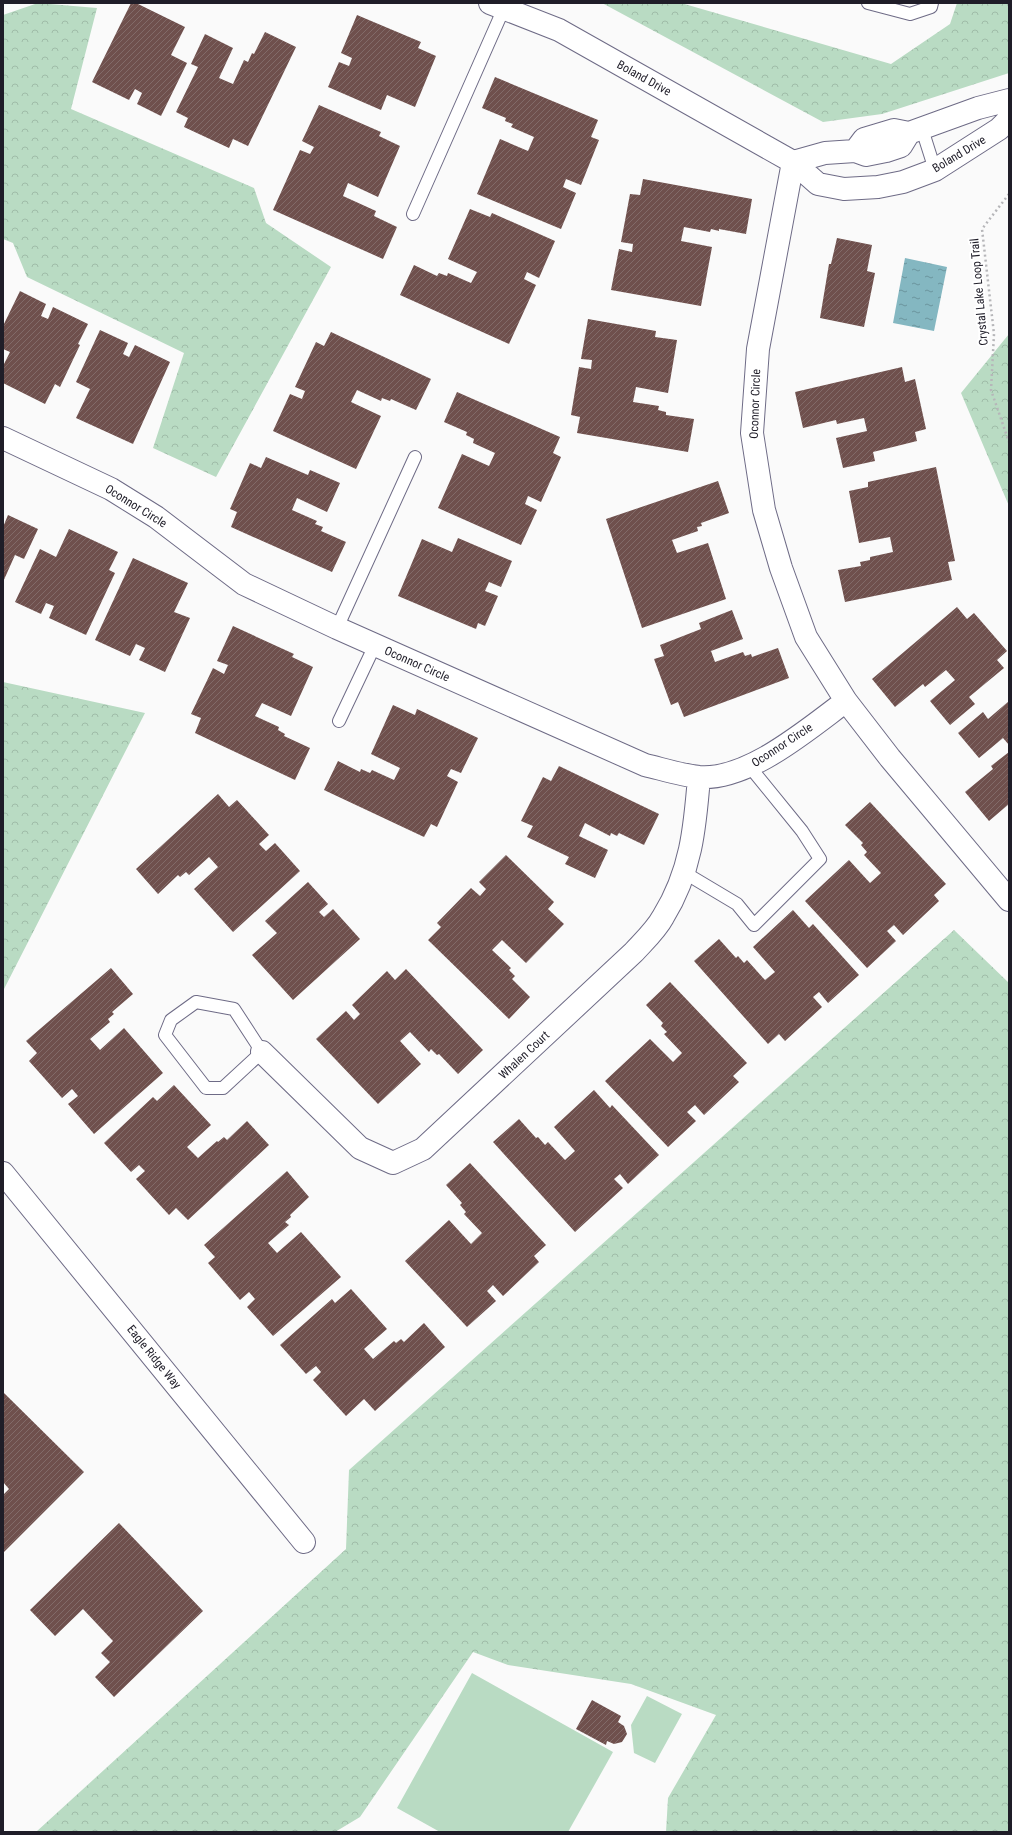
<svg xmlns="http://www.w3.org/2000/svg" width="1012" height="1835" viewBox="0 0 1012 1835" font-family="'Roboto Condensed',sans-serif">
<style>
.forest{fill:url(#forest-crowns)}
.green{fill:#b9dbc3}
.water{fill:url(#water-ripples)}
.building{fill:url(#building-hatch)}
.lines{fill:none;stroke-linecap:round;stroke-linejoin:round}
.lane-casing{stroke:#6e6b86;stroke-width:14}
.street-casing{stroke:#6e6b86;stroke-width:24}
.path{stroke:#b6b6b9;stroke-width:2.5;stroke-dasharray:2 3;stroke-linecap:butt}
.lane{stroke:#fff;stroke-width:12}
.street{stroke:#fff;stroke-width:22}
.labels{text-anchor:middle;stroke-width:4;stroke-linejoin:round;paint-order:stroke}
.street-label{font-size:12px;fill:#1f1d28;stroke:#fff}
</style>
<defs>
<pattern id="forest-crowns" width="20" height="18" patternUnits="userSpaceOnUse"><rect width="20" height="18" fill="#b9dbc3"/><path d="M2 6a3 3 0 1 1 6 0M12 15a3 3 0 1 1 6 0" fill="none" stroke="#9fbca8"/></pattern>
<pattern id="water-ripples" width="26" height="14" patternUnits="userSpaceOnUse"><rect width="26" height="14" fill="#84b7c1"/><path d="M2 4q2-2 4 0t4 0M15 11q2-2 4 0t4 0" fill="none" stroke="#6b949d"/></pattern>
<pattern id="building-hatch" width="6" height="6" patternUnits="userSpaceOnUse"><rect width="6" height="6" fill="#6f504d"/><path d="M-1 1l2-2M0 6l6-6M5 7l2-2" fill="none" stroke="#826b69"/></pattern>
</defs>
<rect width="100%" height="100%" fill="#fafafa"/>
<path class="forest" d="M38,3L97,8L71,109L254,188L266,223L331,267L216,477L153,448L184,353L27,277L13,243L3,239V15Z
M602,3H681L891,64L950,24L957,3H1009V73L882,114L823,122Z
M1009,334V506L961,393Z
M3,682L145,713L3,991Z
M954,930L1009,983V1832H666L668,1798L716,1715L631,1684L508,1665L473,1652L360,1817L335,1832H36L346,1549L349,1470Z"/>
<path class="green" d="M472,1673L613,1752L568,1832H440L397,1808Z
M647,1696L682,1714L655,1763L634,1753L631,1725Z"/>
<path class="water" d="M905,258L947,267L934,331L893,323Z"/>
<path class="building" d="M131,3H136L185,27L171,55L187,63L161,116L137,104L142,93L135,89L129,100L92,82Z
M357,15L421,42L418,48L436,56L415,107L387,95L381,110L328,87L339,62L349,66L352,58L341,53Z
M265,32L296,47L248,146L233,139L229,148L184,127L188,118L176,112L198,67L191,64L205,34L233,48L219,78L233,84L244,60L248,62L252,53L254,54Z
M495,77L598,120L591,137L599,140L581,185L566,179L563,187L576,193L561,229L477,194L500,139L528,151L534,137L511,127L513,124L505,121L506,118L482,108Z
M319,105L381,132L379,136L400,146L378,197L348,183L343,196L376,211L374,216L397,227L383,259L273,210L300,150L310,154L314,147L302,141Z
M643,179L752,199L746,234L719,229V231L711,229L710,232L684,227L681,241L712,247L701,306L611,290L619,249L632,252L633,244L621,242L630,194L640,195Z
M470,209L490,217L492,213L555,241L539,278L527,272L524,279L536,285L509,344L400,295L414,265L437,276L439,273L447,276L448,273L471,283L477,272L448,259Z
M837,238L872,245L867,271L875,273L864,327L820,318L829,264H831Z
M20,291L46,304L41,316L48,319L53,307L88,324L78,344L80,345L60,387L55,384L45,404L3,383V366L10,352L3,349V326Z
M588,319L656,331L655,337L677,340L668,393L636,387L633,402L659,406L658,410L666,412V415L694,419L688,452L577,433L580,417L571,415L579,367L591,369L592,360L581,359Z
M100,330L128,343L123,354L129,357L135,345L170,362L133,444L76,418L90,389L76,382Z
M331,332L431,379L416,410L391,399L390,401L382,398L381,401L357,390L351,402L381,416L356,469L273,431L290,394L302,399L305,391L295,387L316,342L324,346Z
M902,367L905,382L915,379L926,429L915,432L917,441L873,452L875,461L843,468L836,438L867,431L864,418L837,424L836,420L803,428L795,392Z
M457,392L560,437L553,453L561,457L541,502L528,496L525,504L537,510L521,545L438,508L462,454L489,466L495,453L473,443L474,439L466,435L467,432L444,422Z
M266,457L308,475L310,470L340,483L327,512L297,498L292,510L317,521L315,524L323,527L321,531L346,542L332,572L231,527L237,512L230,509L250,463L261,468Z
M936,467L955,561L948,562L952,580L845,602L838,570L861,566L860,562L870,560V557L893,552L890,537L859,543L849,491L868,487V482Z
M718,481L729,513L701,523L702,526L697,527L698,531L672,540L677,553L708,543L726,599L642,628L606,519Z
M8,515L38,529L24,559L15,555L3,582V527Z
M69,529L118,552L109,570L115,573L86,635L49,618L54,606L46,603L41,614L15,602L40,549L56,557Z
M458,538L512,561L501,587L489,582L485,591L498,596L485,626L478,623L476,629L398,596L422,539L452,552Z
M133,558L188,583L174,612L190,618L165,672L139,660L145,648L136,644L130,656L95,640Z
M957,607L967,619L974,613L1007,651L997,660L1004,668L969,697L975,704L950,725L930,701L955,680L946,670L925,687L923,684L895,707L872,679Z
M732,610L743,639L711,651L715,662L743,652L745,656L751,654L752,657L778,648L789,678L684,717L678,702L671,705L654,659L664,656L660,645L701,629L699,623Z
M233,626L294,654L292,657L313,667L291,716L262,703L255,716L279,727L278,730L285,734L284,736L310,748L295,780L195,733L201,718L191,714L213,668L224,674L228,665L217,661Z
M1009,701V745L1003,738L979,758L958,733L983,712L988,719Z
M393,705L415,715L417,709L478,738L461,773L451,769L447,776L458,782L437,827L431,824L424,837L324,790L338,761L360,772L361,769L370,773L372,770L394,780L400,768L371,754Z
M1009,752V804L989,821L965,792L993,769L991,766Z
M559,766L659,814L644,845L619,833L617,836L611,833L610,836L585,823L579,836L608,850L595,878L565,864L569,857L527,837L533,826L521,821L543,777L551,781Z
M218,794L229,807L237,800L269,835L259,844L266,851L275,843L300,871L233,932L194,889L218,867L209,857L189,875L186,872L180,877L178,875L158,894L136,869Z
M870,802L946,884L934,895L939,901L903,935L894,925L887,931L896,941L867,968L805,901L849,860L870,883L881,873L864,855L867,852L861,845L863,843L845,825Z
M506,855L554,902L548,909L564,924L526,963L502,940L492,950L511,968L509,970L515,976L512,979L530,997L509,1019L428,940L441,927L437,923L471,888L480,896L486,889L479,882Z
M308,882L328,904L319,912L324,917L333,909L360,939L293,1000L252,955L277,933L265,921Z
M793,910L809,928L813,924L859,975L828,1003L819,992L813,997L822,1007L785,1041L779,1034L768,1044L694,961L719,939L736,958L738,956L744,963L747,960L765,980L775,972L753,947Z
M111,968L133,994L112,1012L114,1014L108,1019L110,1022L90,1039L100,1050L124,1028L163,1073L94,1134L68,1104L78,1096L72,1089L62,1098L29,1061L37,1053L26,1041Z
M406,969L483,1050L458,1074L439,1054L437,1055L431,1049L429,1052L410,1032L400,1041L421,1064L378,1104L316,1039L346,1011L354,1020L360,1014L352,1005L387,971L395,980Z
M670,982L747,1063L733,1076L739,1082L704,1115L695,1105L687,1112L696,1121L668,1147L605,1081L650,1039L673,1062L682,1053L664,1034L667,1032L661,1026L663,1023L646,1005Z
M174,1085L211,1125L187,1147L198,1158L217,1141L218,1142L224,1137L227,1140L247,1121L269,1145L188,1220L176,1208L169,1215L136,1179L145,1171L139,1165L131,1172L104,1143L153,1097L157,1101Z
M594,1090L610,1108L612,1105L659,1155L628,1184L620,1174L614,1179L623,1188L575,1232L493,1142L519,1119L536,1138L538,1137L545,1145L548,1142L565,1160L575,1151L554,1127Z
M470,1163L546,1245L534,1256L539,1262L503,1296L493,1285L487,1291L496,1301L467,1327L405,1261L449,1220L471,1244L482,1233L464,1214L466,1212L460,1205L462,1203L446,1185Z
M287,1171L309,1197L290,1215L291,1217L285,1222L289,1225L268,1243L277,1253L301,1232L341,1277L273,1336L247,1307L255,1299L249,1292L240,1300L208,1263L215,1257L204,1245Z
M351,1289L387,1329L364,1349L373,1359L394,1341L396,1343L401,1339L404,1342L424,1323L445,1347L375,1411L364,1399L346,1416L313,1380L321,1372L316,1366L306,1374L280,1345L332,1299L335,1303Z
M3,1392L84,1472L3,1553V1495L9,1489L3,1482Z
M119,1523L203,1611L114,1697L95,1677L110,1662L101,1653L113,1641L83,1609L55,1636L30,1610Z
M592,1700L621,1716L618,1722L624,1726L627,1734L622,1742L614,1744L607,1741L606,1745L576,1729Z"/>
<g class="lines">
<defs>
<path id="lane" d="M868,3L910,14L931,7L932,3
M922,129L935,170
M413,214L504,8
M337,628L415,457
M339,721L375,645
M685,873L737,904L754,925L820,859L802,831L750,767
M196,1002L234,1009L262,1052L223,1088H206L165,1035L171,1020Z"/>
<path id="street" d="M490,3L559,30L793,162L818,184L844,189L878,187L903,182L935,170L999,129L1009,119
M855,151L866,155L886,151L901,146L909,133L978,108L1009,100
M793,162L758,349L752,433L764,510L781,568L806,637L846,701L890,758L1009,900
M793,162L825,153L855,151L864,139L894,130L909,133
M3,438L111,489L156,517L244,584L337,628L645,765C662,769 681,775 699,777C748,781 808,729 846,701
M262,1052L360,1148L393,1163L423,1149L634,952C644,941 656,930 663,917C691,872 695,828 699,777
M3,1173L304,1542"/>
</defs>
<use href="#lane" class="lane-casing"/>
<use href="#street" class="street-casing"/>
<path class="path" d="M1009,194L982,229L994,334L991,390L1009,442"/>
<use href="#lane" class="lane"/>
<use href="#street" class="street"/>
</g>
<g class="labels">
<g class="street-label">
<text transform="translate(644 78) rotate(29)" y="4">Boland Drive</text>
<text transform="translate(959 154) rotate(-31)" y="4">Boland Drive</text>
<text transform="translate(979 292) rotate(-95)" y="4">Crystal Lake Loop Trail</text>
<text transform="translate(755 404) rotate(-88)" y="4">Oconnor Circle</text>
<text transform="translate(136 506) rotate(32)" y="4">Oconnor Circle</text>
<text transform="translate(417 664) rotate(24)" y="4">Oconnor Circle</text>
<text transform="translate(782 745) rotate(-33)" y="4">Oconnor Circle</text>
<text transform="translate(524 1055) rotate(-43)" y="4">Whalen Court</text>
<text transform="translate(154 1357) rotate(51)" y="4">Eagle Ridge Way</text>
</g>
</g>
<rect width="1012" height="1835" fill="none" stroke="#1f1d28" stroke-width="8"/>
</svg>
